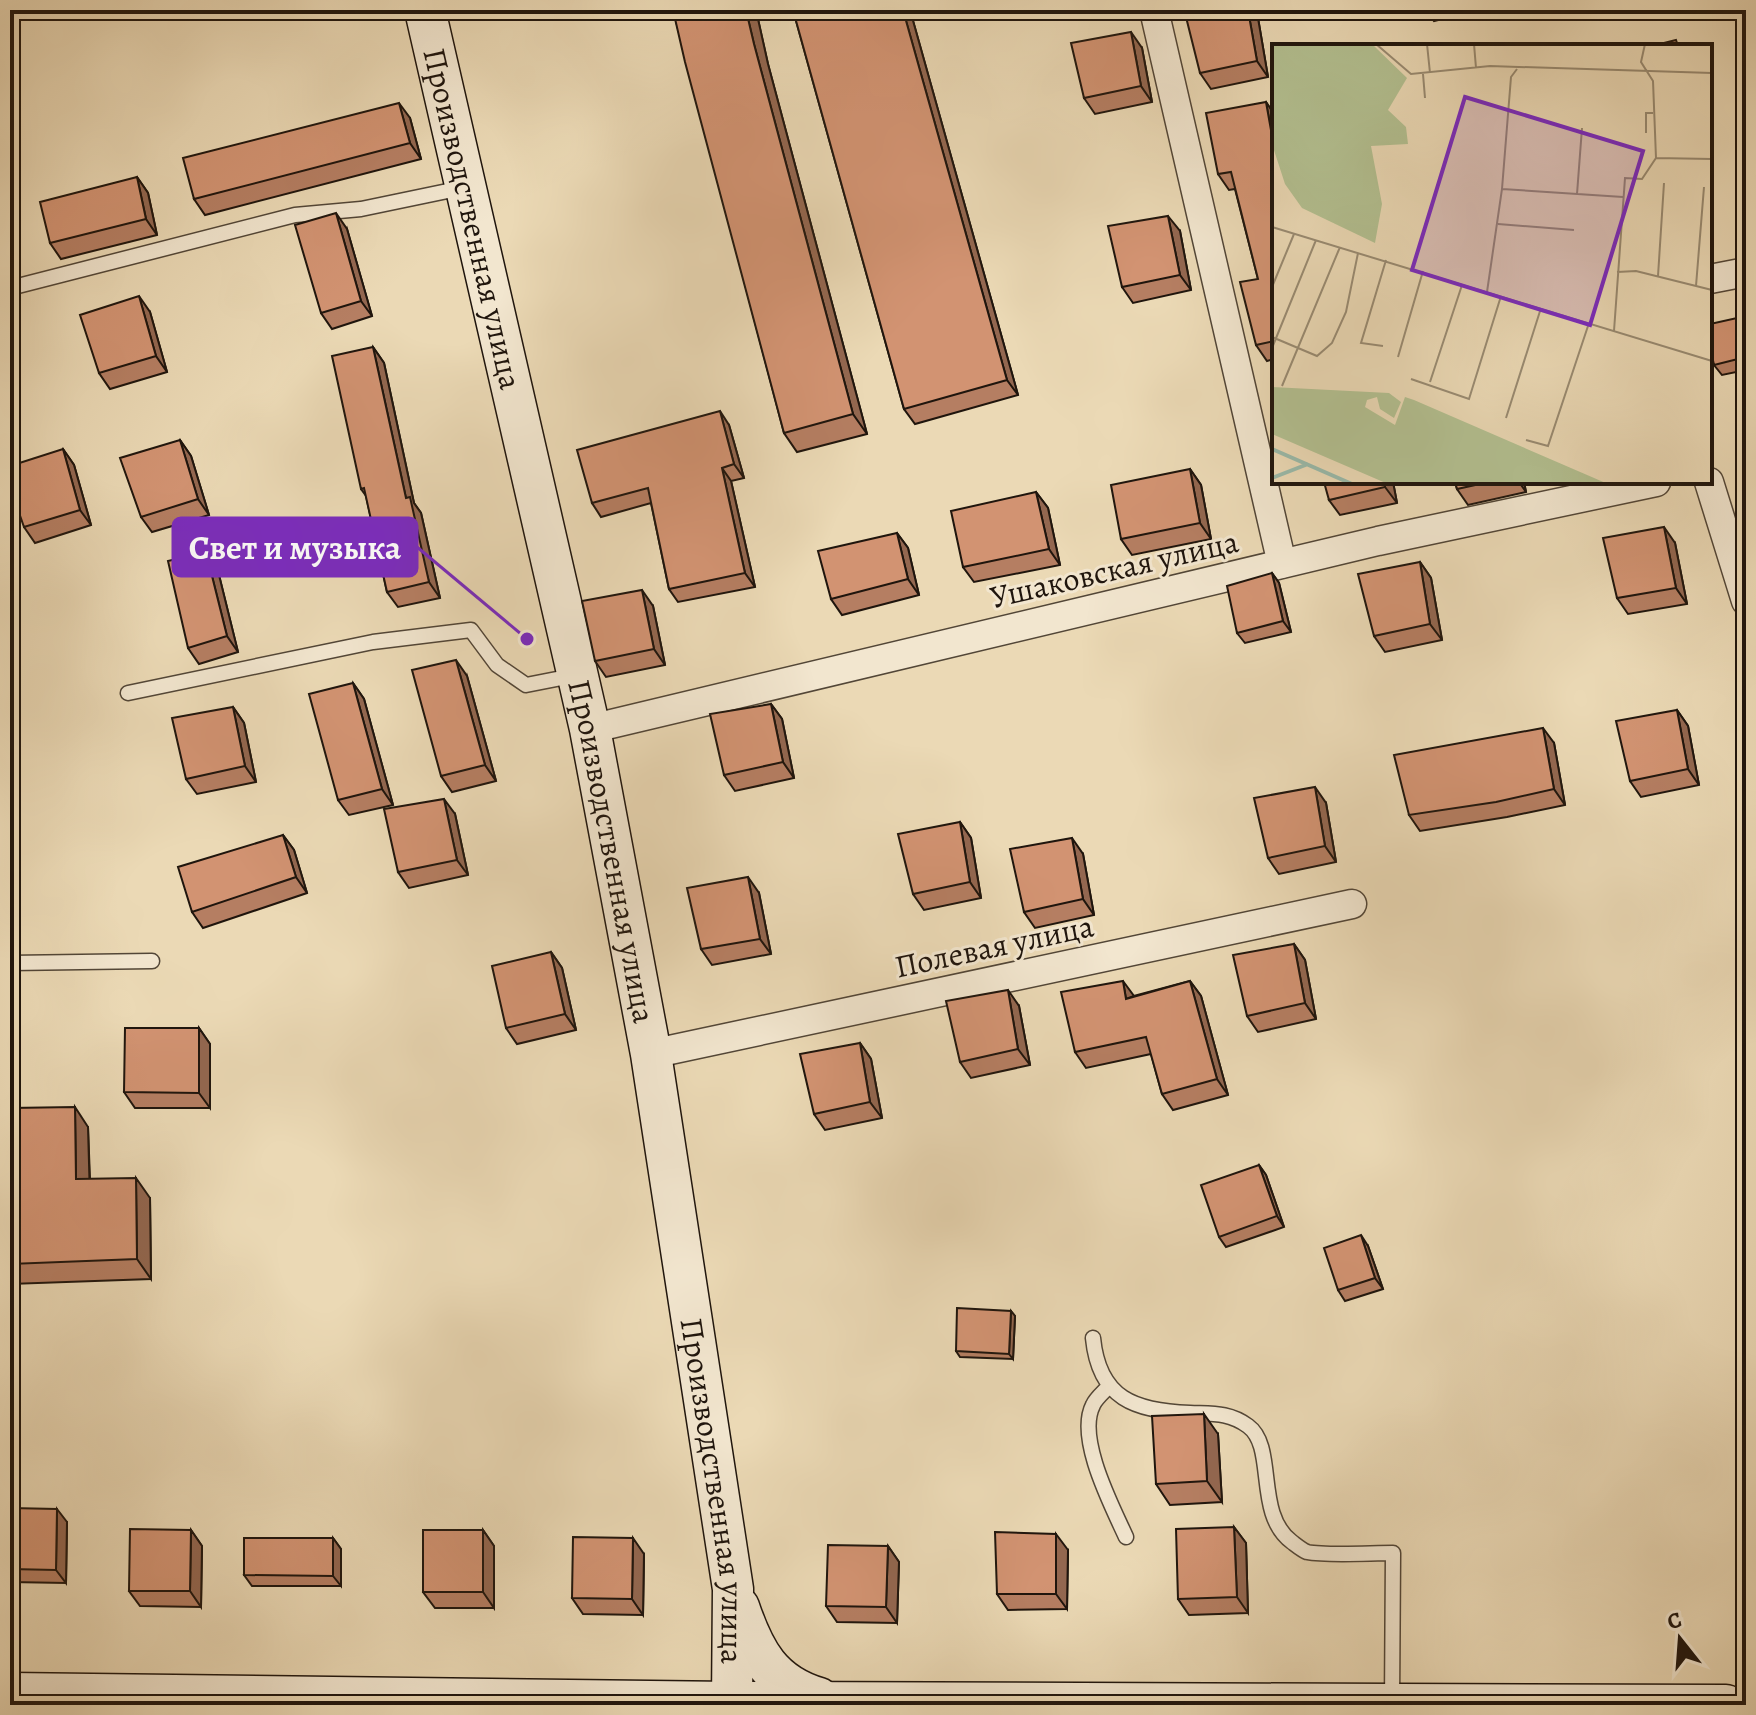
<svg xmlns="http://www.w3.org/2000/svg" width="1756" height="1715" viewBox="0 0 1756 1715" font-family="Alegreya,serif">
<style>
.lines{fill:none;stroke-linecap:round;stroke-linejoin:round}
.lane-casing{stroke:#524637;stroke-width:17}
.street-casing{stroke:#524637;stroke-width:31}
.secondary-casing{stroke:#1f150d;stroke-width:43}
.lane{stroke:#f2e6cf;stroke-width:14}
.street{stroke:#f2e6cf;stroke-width:28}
.secondary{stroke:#f2e6cf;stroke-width:40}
.wall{fill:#b57e62;stroke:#1f150d;stroke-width:2}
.shaded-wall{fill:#936750;stroke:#1f150d;stroke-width:2}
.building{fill:#d29372;stroke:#1f150d;stroke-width:2}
.labels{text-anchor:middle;stroke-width:6;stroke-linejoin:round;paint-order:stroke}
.street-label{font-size:32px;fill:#1f150d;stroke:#f2e6cf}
.inset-river{fill:none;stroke:#99baaa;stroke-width:4}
.inset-road{fill:none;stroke:#998b72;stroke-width:2}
.view{fill:#7b2cbf;fill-opacity:0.15;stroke:#7b2cbf;stroke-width:4}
.inset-edge{fill:none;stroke:#1f150d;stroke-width:4}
.leader{fill:none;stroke:#7b2cbf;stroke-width:3}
.callout-dot{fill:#7b2cbf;stroke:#f2e6cf;stroke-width:3}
.callout{fill:#7b2cbf;stroke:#7b2cbf;stroke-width:3}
.callout-label{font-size:34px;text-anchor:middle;font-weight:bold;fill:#fff}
</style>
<rect width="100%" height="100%" fill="#ebd9b5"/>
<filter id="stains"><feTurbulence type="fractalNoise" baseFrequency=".0025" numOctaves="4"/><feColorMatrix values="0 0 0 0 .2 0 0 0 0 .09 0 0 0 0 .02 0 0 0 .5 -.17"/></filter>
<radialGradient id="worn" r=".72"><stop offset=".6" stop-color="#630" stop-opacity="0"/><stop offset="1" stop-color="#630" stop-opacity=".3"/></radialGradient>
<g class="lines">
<defs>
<path id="lane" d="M10,288L295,215L361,209L462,188
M128,693L373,642L471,630L497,665L526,685L577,675
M10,963L152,961
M1093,1338C1099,1399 1135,1411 1190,1413C1212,1414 1229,1412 1248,1426C1277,1447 1254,1514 1292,1542C1296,1545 1302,1550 1307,1552C1327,1556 1370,1553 1393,1553L1392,1703
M1109,1386C1104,1392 1096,1398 1093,1405C1076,1438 1112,1506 1126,1537"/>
<path id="street" d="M1154,10L1282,564
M1710,279L1746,272
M1709,482L1746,601
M590,729L1378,541L1656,482
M651,1054L1352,904"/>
<g id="secondary">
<path id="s1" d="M425,10L590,729L651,1054L733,1589L732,1702"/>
<path d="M739,1607C754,1652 771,1684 819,1698"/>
<path d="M10,1693L732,1702L1726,1705"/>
</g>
</defs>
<use href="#lane" class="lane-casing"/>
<use href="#street" class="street-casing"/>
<use href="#secondary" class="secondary-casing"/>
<use href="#lane" class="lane"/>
<use href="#street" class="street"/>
<use href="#secondary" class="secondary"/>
</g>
<path class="wall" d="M673,10H756L768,64L867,434L797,452L784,433Z
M793,10H910L1018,395L915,424L904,409Z
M1426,10H1474V11L1434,21Z
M1258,18L1268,77L1211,89L1200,73Z
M1142,48L1152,102L1095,114L1084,98Z
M10,55L17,83L10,84Z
M1266,102L1274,114V359L1267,361L1256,345L1258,279L1235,189L1229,190L1218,174Z
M410,118L421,159L205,215L194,199Z
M137,177L148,193L157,235L61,259L50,243Z
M347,229L372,316L332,329L321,313Z
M1180,231L1191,290L1133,303L1122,287Z
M150,312L167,372L110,389L99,373Z
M1746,316V370L1722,375L1714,365Z
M373,347L384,363L414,503L421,513L440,598L398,607L387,592L366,496L361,489Z
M729,425L744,478L731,481L755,587L678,602L669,589L651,503L601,517L592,503Z
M180,440L191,456L209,515L152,532L141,517Z
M63,449L74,465L91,525L35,543L24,527Z
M1190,469L1201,485L1211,539L1132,555L1121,539Z
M1393,482L1397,503L1340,515L1329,500Z
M1455,482H1524L1526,492L1468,505L1457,489Z
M1036,492L1048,508L1060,565L974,582L963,567Z
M897,533L908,548L919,595L842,615L831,599Z
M1675,543L1687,604L1628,614L1617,598Z
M206,552L217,567L238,652L199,664L188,648Z
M1420,562L1431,578L1442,640L1385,652L1374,636Z
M1272,573L1279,583L1291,632L1245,643L1237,633Z
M653,606L665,665L606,677L595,661Z
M467,676L496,781L452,792L441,776Z
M353,683L364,699L393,805L349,815L338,800Z
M771,704L782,719L794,778L735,791L724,775Z
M233,707L244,723L256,782L197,794L186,779Z
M1677,710L1688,726L1699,785L1641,797L1630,781Z
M1554,743L1565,805L1507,817L1420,831L1409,815Z
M1326,803L1336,862L1279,874L1268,858Z
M455,814L468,875L409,888L398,872Z
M960,822L971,838L981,898L924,910L913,894Z
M283,835L294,850L307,893L203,928L192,912Z
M1083,854L1094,915L1035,928L1024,912Z
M759,893L771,954L712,965L701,949Z
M1294,944L1305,960L1316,1019L1258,1032L1247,1016Z
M551,952L562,968L576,1030L517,1044L506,1028Z
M1190,981L1201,996L1228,1095L1173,1110L1162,1094L1151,1054L1086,1068L1075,1052L1134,996Z
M1019,1006L1030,1065L971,1078L960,1062Z
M199,1028L210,1044V1108H135L124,1092Z
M860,1043L871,1059L882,1118L825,1130L814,1114Z
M10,1108L88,1127L90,1179L150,1198L151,1279L10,1284Z
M1259,1165L1266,1175L1284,1227L1226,1247L1219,1237Z
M1368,1246L1383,1289L1345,1301L1338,1290Z
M1011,1311L1015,1316L1013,1359L960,1357L956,1351Z
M1218,1434L1222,1502L1170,1505L1156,1484Z
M10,1508L67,1522L66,1583L10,1582Z
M1234,1527L1246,1543L1248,1613L1189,1615L1178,1599Z
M191,1530L202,1546L201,1607L140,1606L129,1591Z
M483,1530L494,1546V1608H435L423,1592Z
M333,1538L341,1549V1586H252L244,1575Z
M888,1546L899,1562L897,1623L837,1622L826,1606Z
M1068,1550L1067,1609L1008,1610L997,1594Z
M644,1554L643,1615L583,1614L572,1598Z"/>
<path class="shaded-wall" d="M746,10H756L768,64L867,434L853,414L754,44Z
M903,10H910L1018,395L1007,380Z
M1248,10H1252L1258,18L1268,77L1257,61Z
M1131,32L1142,48L1152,102L1141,86Z
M10,55L17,83L10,73Z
M1266,102L1274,114V147Z
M399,103L410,118L421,159L410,143Z
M137,177L148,193L157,235L146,219Z
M336,213L347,229L372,316L361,301Z
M1168,216L1180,231L1191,290L1180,275Z
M139,296L150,312L167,372L156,356Z
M373,347L384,363L414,503L421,513L440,598L429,582L406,498Z
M720,411L729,425L744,478L734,464Z
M180,440L191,456L209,515L198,499Z
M63,449L74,465L91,525L80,510Z
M722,468L731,481L755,587L745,573Z
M1190,469L1201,485L1211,539L1200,523Z
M1385,482H1393L1397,503L1385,487Z
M1519,482H1524L1526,492Z
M1036,492L1048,508L1060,565L1049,549Z
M1664,527L1675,543L1687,604L1676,588Z
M897,533L908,548L919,595L908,579Z
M206,552L217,567L238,652L227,636Z
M1420,562L1431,578L1442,640L1430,624Z
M1272,573L1279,583L1291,632L1283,621Z
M642,590L653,606L665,665L654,649Z
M456,660L467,676L496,781L485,765Z
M353,683L364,699L393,805L382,789Z
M771,704L782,719L794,778L783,762Z
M233,707L244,723L256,782L245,766Z
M1677,710L1688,726L1699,785L1688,769Z
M1543,728L1554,743L1565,805L1554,789Z
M1315,787L1326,803L1336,862L1325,846Z
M444,799L455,814L468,875L457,860Z
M960,822L971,838L981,898L970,882Z
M283,835L294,850L307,893L296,877Z
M1072,838L1083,854L1094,915L1083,899Z
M748,877L759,893L771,954L760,939Z
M1294,944L1305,960L1316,1019L1305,1003Z
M551,952L562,968L576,1030L565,1014Z
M1123,981L1134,996L1126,999Z
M1190,981L1201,996L1228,1095L1217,1079Z
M1008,990L1019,1006L1030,1065L1018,1049Z
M199,1028L210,1044V1108L199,1093Z
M860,1043L871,1059L882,1118L870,1102Z
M75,1107L88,1127L90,1199L76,1179Z
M1259,1165L1266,1175L1284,1227L1277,1216Z
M136,1178L150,1198L151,1279L137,1259Z
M1361,1235L1368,1246L1383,1289L1375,1278Z
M1011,1311L1015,1316L1013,1359L1009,1354Z
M10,1338L11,1400L10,1398Z
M1204,1414L1218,1434L1222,1502L1207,1481Z
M57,1509L67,1522L66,1583L56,1570Z
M1234,1527L1246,1543L1248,1613L1237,1597Z
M191,1530L202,1546L201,1607L190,1591Z
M483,1530L494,1546V1608L483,1592Z
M1056,1534L1068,1550L1067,1609L1056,1594Z
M333,1538L341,1549V1586L333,1576Z
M633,1538L644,1554L643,1615L632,1599Z
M888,1546L899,1562L897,1623L886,1607Z"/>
<path class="building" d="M673,10H746L754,44L853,414L784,433L685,62Z
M793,10H903L1007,380L904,409Z
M1202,10H1248L1257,61L1200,73L1185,13Z
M1131,32L1141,86L1084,98L1071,43Z
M1676,40L1678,46H1652Z
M1266,102L1274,147V341L1256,345L1240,282L1258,279L1231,172L1218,174L1206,113Z
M399,103L410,143L194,199L183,158Z
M137,177L146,219L50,243L40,202Z
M336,213L361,301L321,313L295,225Z
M1168,216L1180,275L1122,287L1108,226Z
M139,296L156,356L99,373L80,315Z
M1746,316V357L1714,365L1710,347V324Z
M373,347L406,498L410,497L429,582L387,592L364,488L361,489L332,356Z
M720,411L734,464L722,468L745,573L669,589L648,488L592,503L577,450Z
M180,440L198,499L141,517L120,458Z
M63,449L80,510L24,527L10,487V466Z
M1190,469L1200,523L1121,539L1111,485Z
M1324,482H1385V487L1329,500Z
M1455,482H1489L1457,489Z
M1036,492L1049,549L963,567L951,511Z
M1664,527L1676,588L1617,598L1603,538Z
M897,533L908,579L831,599L818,551Z
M206,552L227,636L188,648L168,561Z
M1420,562L1430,624L1374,636L1358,574Z
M1272,573L1283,621L1237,633L1227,586Z
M642,590L654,649L595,661L582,601Z
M456,660L485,765L441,776L412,670Z
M353,683L382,789L338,800L309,694Z
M771,704L783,762L724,775L710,714Z
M233,707L245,766L186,779L172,718Z
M1677,710L1688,769L1630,781L1616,721Z
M1543,728L1554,789L1496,802L1409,815L1394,755Z
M1315,787L1325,846L1268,858L1254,798Z
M444,799L457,860L398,872L384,809Z
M960,822L970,882L913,894L898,834Z
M283,835L296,877L192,912L178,867Z
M1072,838L1083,899L1024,912L1010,849Z
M748,877L760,939L701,949L687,888Z
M1294,944L1305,1003L1247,1016L1233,955Z
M551,952L565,1014L506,1028L492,966Z
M1123,981L1126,999L1190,981L1217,1079L1162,1094L1146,1037L1075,1052L1061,992Z
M1008,990L1018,1049L960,1062L946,1001Z
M125,1028H199V1093L124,1092Z
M860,1043L870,1102L814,1114L800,1054Z
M75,1107L76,1179L136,1178L137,1259L10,1264V1108Z
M1259,1165L1277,1216L1219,1237L1201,1185Z
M1361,1235L1375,1278L1338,1290L1324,1248Z
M957,1308L1011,1311L1009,1354L956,1351Z
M1204,1414L1207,1481L1156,1484L1152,1416Z
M10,1508L57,1509L56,1570L10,1569Z
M1234,1527L1237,1597L1178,1599L1176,1529Z
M130,1529L191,1530L190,1591H129Z
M423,1530H483V1592H423Z
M995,1532L1056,1534V1594H997Z
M573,1537L633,1538L632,1599L572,1598Z
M244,1538H333V1576L244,1575Z
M828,1545L888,1546L886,1607L826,1606Z"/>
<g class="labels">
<g class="street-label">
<text dy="11" stroke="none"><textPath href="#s1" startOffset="214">Производственная улица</textPath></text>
<text transform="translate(1114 569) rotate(-13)" y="11">Ушаковская улица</text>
<text dy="11" stroke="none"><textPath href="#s1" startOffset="862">Производственная улица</textPath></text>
<text transform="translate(994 946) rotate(-12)" y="11">Полевая улица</text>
<text dy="11" stroke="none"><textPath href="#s1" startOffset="1510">Производственная улица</textPath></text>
</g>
</g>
<g transform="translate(1272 44)">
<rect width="440" height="440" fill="#ebd9b5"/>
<path d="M0,0H100L135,34L116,66L134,83L136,100L99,102L110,160L103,199L30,164L13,140L0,100ZM0,343L117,349L129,358L122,374L108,365L105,353L95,356L93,363L123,381L133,353L142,356L336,440H116L0,390Z" fill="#b3c091"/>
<path class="inset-river" d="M0,405L80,440M0,434L36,420"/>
<path class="inset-road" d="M104,0L139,30L218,22L440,29M155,0L158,29M202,0L204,24M373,0L369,18L381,37L384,114M151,30L153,54M374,89V69H381M230,145L351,153M305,150L310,84M226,180L302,186M0,183L440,317M345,228L364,227L440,246M386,232L392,139M424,242L432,143M0,243L22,190M215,248L230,145L239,33L245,25M342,287L353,134L370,135L384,114L440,115M0,293L45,312L60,299L74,268L86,209M111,302L89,299L114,216M0,304L44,196M126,313L151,227M139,335L197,355L229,252M158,338L190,241M10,342L68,203M234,374L269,264M254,396L276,402L317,279"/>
<path class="view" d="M193,53L371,107L318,281L140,226Z"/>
<rect width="440" height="440" class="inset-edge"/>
</g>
<path class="leader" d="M527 639L417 547"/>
<circle class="callout-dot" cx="527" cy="639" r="8"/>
<rect class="callout" x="173" y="518" width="244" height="58" rx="8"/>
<g class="callout-label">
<text x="295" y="559">Свет и музыка</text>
</g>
<rect width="1756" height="1715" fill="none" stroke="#ebd9b5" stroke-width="40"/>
<rect x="12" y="12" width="1732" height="1691" fill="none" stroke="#1f150d" stroke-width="4"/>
<rect x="20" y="20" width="1716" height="1675" fill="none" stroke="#1f150d" stroke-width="2"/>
<g transform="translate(1680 1639) rotate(343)" stroke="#f2e6cf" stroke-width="6" paint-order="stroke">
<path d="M0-6L14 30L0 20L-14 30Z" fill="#1f150d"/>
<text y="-12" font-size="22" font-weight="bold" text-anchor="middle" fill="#1f150d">С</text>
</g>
<rect width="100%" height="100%" filter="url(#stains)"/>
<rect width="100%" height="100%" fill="url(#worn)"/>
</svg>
